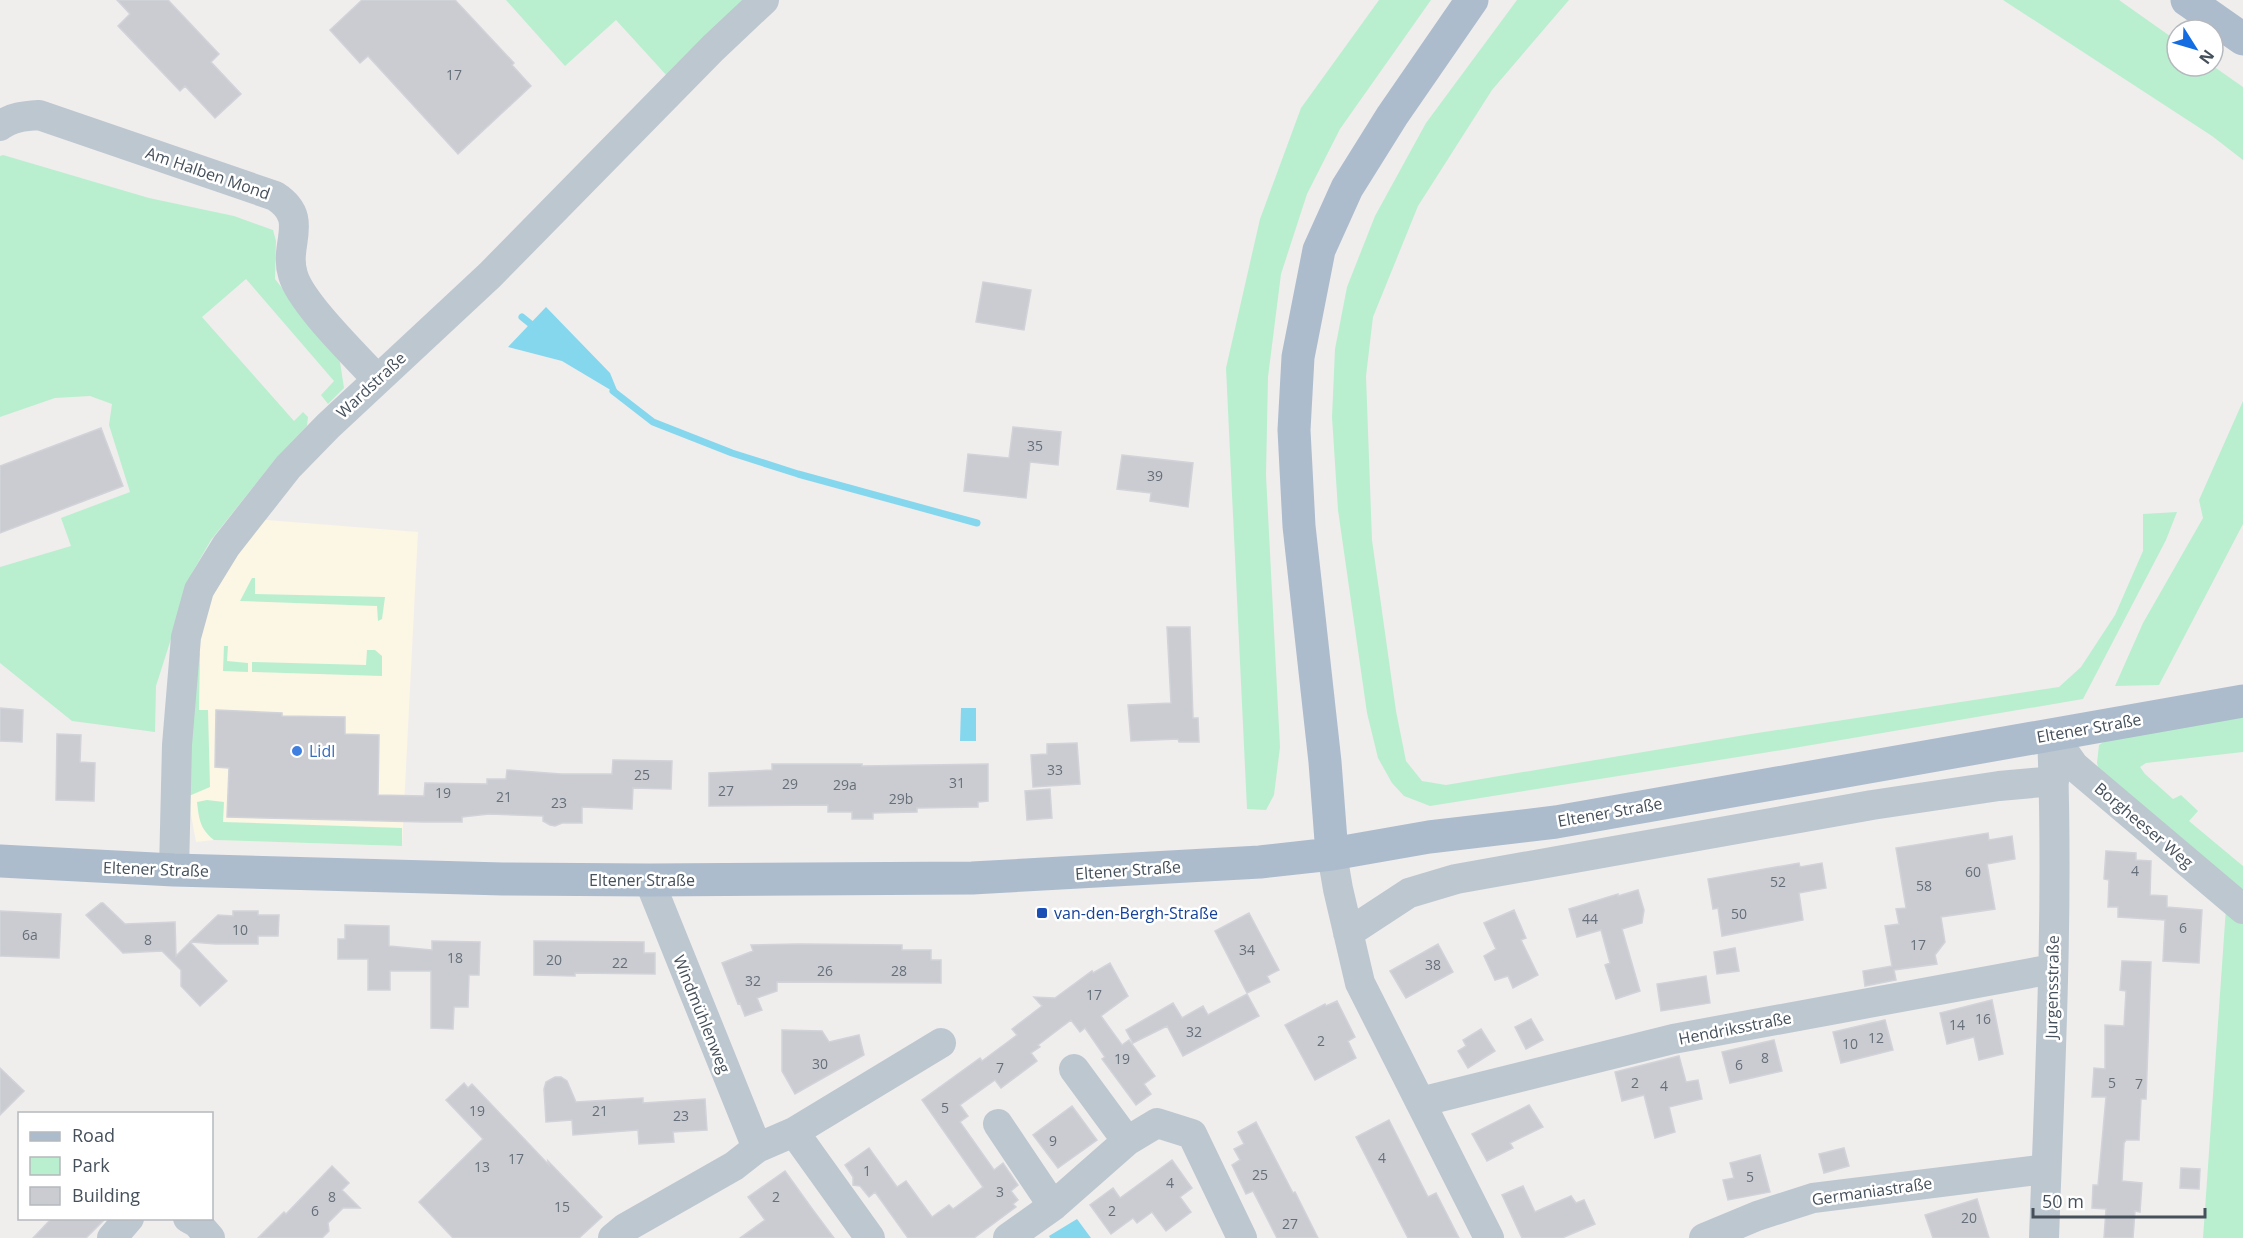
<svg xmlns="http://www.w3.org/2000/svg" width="2243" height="1238" viewBox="0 0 2243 1238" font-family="'Open Sans',sans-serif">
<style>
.commercial{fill:#fcf6e5}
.green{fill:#b9efcf}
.water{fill:#85d7ee}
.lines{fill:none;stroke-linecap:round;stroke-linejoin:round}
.stream{stroke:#85d7ee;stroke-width:7}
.building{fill:#caccd2;stroke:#d1d3d9;stroke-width:1.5}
.minor{stroke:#bdc7d0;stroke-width:30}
.major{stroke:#acbccd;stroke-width:33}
.shop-dot{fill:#3f7fe0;stroke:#fff;stroke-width:2}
.transit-dot{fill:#1a4fb4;stroke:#fff;stroke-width:2}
.labels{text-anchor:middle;stroke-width:5;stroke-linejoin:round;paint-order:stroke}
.number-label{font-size:14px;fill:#666f79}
.street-label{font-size:16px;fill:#45505b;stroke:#fff}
.shop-label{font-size:16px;fill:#366cbe;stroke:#fff;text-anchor:start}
.transit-label{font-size:16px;fill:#164399;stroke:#fff;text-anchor:start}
</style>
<rect width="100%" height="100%" fill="#f0eded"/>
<path class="commercial" d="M267,520L418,532L402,846L214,840L196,842L191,815L188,785L203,613L254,521Z"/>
<path class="green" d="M506,0H749L668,77L616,20L565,66Z
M1379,0H1431L1340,129L1307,194L1281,274L1268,377L1266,475L1280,747L1274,795L1266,810L1247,809L1226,368L1260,219L1301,108Z
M1517,0H1569L1492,90L1418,206L1373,317L1366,376L1372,540L1396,711L1406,761L1422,781L1446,785L1751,734L2059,687L2081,667L2115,615L2143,551V514L2177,512L2166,540L2083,699L1782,750L1430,806L1404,796L1392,783L1378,758L1367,713L1338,510L1332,417L1335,349L1347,287L1375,216L1426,123Z
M2003,0H2119L2177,41V66H2213L2243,87V160L2212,136Z
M3,155L149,198L234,216L273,230L276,241L275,279L340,362L344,388L328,404L321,395L334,381L246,279L202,317L294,421L303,412L308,417L307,426L277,457L211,540L192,573L156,686L155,732L72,721L0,663V567L71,546L61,518L130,492L109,425L112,404L90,396L55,398L0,417V156Z
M2243,401V524L2159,685L2115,686L2143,623L2203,518L2199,500Z
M252,578H255V594L385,597L382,619L378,621L377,606L240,601Z
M224,646H228L227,661L248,663V672L223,671Z
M367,650H375L382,656V676L252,672V662L366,665Z
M194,652L200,653L199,710H208L210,787L189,796Z
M2243,716V752L2146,763L2140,767L2145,774L2173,799L2181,795L2198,811L2189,821L2243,866V891L2100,773L2097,763L2099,745L2108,739Z
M207,800L224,802L223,822L402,828V846L214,840C200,829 199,819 197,802Z
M2226,908L2243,921V1238H2203Z"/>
<path class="water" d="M546,307L610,373L619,395L562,361L508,347Z
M961,708H976V741H960Z
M1077,1219L1091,1238H1050L1049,1236Z"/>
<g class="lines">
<path class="stream" d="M522,317L537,329
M613,391L653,422L732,453L798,474L977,523"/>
</g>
<path class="building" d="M117,0H168L219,54L211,62L241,94L215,118L185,86L180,91L118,26L130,14Z
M362,0H455L514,63L512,65L531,86L458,154L368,56L360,63L330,30Z
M983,282L1031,290L1024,330L976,322Z
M1013,427L1061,432L1058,465L1030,462L1026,498L964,491L968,454L1009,458Z
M101,428L123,486L0,533V466Z
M1122,455L1193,463L1188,507L1150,501L1151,493L1117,489Z
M1167,627H1190L1193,718H1198L1199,742H1179L1178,739L1131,741L1128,705L1171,703Z
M0,708L23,710L22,742L0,741Z
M216,710L282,713V716L345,717V734L379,735L378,795L424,796L425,783L487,784V779H506L507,770L561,774H612L613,760L672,761L671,789L633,788L632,809L582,807V823H562L555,826L550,825L543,821V816L489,814L462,817V822H425L227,817L229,768L215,767Z
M57,734L81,735L80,762L95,763L94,801L56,800Z
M1077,743L1080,784L1033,787L1031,755L1047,754V744Z
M772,764H862V766L988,764V801L978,802V807L917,808V812L873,813V819H852V812H828V805L709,806V773L772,770Z
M1050,789L1052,818L1027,820L1025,791Z
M1988,833L1989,840L2012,836L2015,859L1987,864L1995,909L1941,917L1945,942L1935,955L1937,964L1894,970L1896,980L1865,986L1863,971L1892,966L1885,926L1899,924L1896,909L1906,908L1896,848Z
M2106,851L2136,853V860L2151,861L2150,895L2167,896V907L2202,910L2199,963L2163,961L2165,920L2118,917V907H2108L2109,880L2104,879Z
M1799,863L1800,867L1822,863L1826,888L1799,893L1803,920L1722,936L1718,908L1713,909L1708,879Z
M1638,890L1644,910L1642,923L1622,929L1640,991L1616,999L1605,965L1610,963L1601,930L1577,937L1569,909L1618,894V896Z
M101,903H103L125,924L175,922L176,956L190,942L227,981L200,1006L181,986V970L162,951L123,953L86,915Z
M1514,910L1526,938L1521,940L1538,975L1513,988L1508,976L1495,980L1484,956L1496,949L1484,923Z
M0,911L61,914L59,958L0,956Z
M233,911H258V915H279L278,936H258V944H216L190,942L218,915L233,916Z
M1249,913L1279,970L1267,976L1270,982L1247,993L1215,931Z
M345,925L389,926V946L432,950V941L480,942L479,975H469L468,1007H454L453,1029L431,1028V971H390V990H368V959H338V939H345Z
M534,941L644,942V953H655V974L575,973V976L534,975Z
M799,944L902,945V950H931V960H941V983L777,982V991L757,998L762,1010L745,1016L740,1003L738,1004L722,963L753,951L751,945Z
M1438,944L1453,972L1406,998L1390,971Z
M1735,948L1739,971L1717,974L1714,952Z
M2122,961L2151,962L2146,1099H2141L2139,1140H2126L2124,1143L2122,1181L2142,1183L2140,1212L2135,1211L2133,1238H2104L2106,1209L2092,1208L2093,1185H2098L2106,1097H2092L2094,1068L2105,1069V1025L2124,1026L2126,991L2120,990Z
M1110,963L1128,996L1101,1016L1122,1045L1129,1040L1155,1076L1144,1084L1151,1094L1136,1105L1102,1059L1105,1057L1085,1028L1080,1032L1071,1020L1038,1045L1040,1047L1031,1053L1037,1061L1001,1088L995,1080L960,1105L968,1116L960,1122L994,1170L1003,1163L1018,1185L1011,1191L1018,1200L1013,1204L1016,1207L974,1238H908L875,1192L869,1197L860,1186L853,1185V1177L845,1165L869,1148L897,1187L906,1181L932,1217L949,1205L953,1209L983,1187L922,1100L980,1058L982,1061L1017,1035L1012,1029L1042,1006L1034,997L1055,998L1092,971L1093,973Z
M1706,976L1710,1003L1661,1011L1657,984Z
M1247,994L1259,1016L1183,1056L1167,1026L1133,1043L1126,1030L1173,1003L1182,1018L1203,1006L1208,1015Z
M1992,1000L2003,1054L1979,1060L1974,1037L1947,1044L1940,1013Z
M1337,1001L1355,1037L1348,1041L1356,1058L1315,1080L1285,1025L1325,1004L1326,1006Z
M1531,1019L1543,1040L1526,1049L1515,1027Z
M1885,1020L1893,1050L1841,1063L1833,1032Z
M1481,1029L1495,1051L1468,1068L1458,1051L1466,1046L1463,1040Z
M782,1030L822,1031L829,1042L859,1035L864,1055L795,1094L782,1071Z
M1774,1040L1782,1071L1730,1083L1722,1052Z
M1679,1056L1686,1082L1698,1080L1702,1099L1669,1107L1675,1132L1655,1138L1644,1095L1622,1101L1615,1072Z
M0,1068L24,1091L0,1115Z
M555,1077H561L567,1081L576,1102L643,1098V1103L705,1099L707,1130L673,1132L674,1142L639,1144L638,1130L573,1135L572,1120L546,1122L544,1089L546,1082Z
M464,1083L468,1088L472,1084L549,1165L548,1161L602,1217L579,1238H453L419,1202L483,1139L446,1100Z
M1529,1105L1543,1127L1510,1143L1513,1148L1487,1161L1472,1134Z
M1072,1106L1097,1140L1058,1168L1033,1135Z
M1389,1120L1428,1197L1436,1193L1459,1238H1408L1356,1137Z
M1256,1122L1293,1193L1295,1192L1318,1238H1277L1253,1191L1246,1194L1232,1165L1240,1160L1234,1149L1244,1144L1238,1132Z
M1844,1148L1849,1166L1824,1173L1819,1154Z
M1760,1155L1770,1192L1728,1200L1723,1180L1734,1178L1730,1163Z
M1172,1160L1192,1188L1180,1197L1191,1212L1166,1231L1152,1212L1137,1223L1133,1218L1111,1234L1090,1205L1113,1188L1120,1198Z
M332,1166L349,1183L342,1190L360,1208H343L328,1223L329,1231L322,1238H258L284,1212L286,1214Z
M2181,1168L2200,1169L2199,1189L2180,1188Z
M785,1171L813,1210L834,1238H740L765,1220L748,1197Z
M1523,1186L1535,1212L1571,1196L1576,1203L1584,1200L1595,1224L1562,1238H1522L1502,1195Z
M1977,1199L1989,1238H1933L1925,1215Z
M52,1218H106L86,1238H33Z"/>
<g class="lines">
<path class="minor" d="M0,126C11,117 25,116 39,115L275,196C311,219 283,244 293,275C301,303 356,356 377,379
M2052,735L2074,766L2243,909
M1332,854L1338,889L1360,983L1489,1238
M174,870L177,745L186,637L199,590L226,546L288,467L328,426L490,275L713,48L764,0
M1348,933L1409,893L1456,879L1872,805L1999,786L2054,781
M1074,1069L1127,1141
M1420,1102L1673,1039L2053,969
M998,1124L1053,1206
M794,1132L870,1238
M757,1148L794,1132L941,1043
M188,1218L197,1223L210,1238
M112,1238L129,1218
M613,1238L625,1228L734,1166L757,1148L649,880
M1008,1238L1053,1206L1127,1141L1157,1123L1192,1134L1242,1238
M1704,1238L1757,1216L1813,1198L2046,1169
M2044,1238C2050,1071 2059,902 2052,735"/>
<path class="major" d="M2187,0L2243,39
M1332,854L1325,762L1299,526L1294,430L1298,357L1319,250L1347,188L1392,116L1472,0
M0,861L174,870L503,879L649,880L972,878L1260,862L1332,854L1429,837L1556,822L2243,701"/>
</g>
<circle class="shop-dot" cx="297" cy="751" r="6"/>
<rect class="transit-dot" x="1036" y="907" width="12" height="12" rx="3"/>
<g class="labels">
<g class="number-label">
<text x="454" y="80">17</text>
<text x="1035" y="451">35</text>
<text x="1155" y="481">39</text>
<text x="1055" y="775">33</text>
<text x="642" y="780">25</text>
<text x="957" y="788">31</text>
<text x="790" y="789">29</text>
<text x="845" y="790">29a</text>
<text x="726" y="796">27</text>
<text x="443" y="798">19</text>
<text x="504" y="802">21</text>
<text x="901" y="804">29b</text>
<text x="559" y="808">23</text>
<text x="2135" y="876">4</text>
<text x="1973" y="877">60</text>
<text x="1778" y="887">52</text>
<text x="1924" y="891">58</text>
<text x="1739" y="919">50</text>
<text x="1590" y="924">44</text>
<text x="2183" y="933">6</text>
<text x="240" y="935">10</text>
<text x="30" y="940">6a</text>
<text x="148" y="945">8</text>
<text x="1918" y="950">17</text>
<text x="1247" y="955">34</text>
<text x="455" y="963">18</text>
<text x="554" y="965">20</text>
<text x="620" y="968">22</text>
<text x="1433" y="970">38</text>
<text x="825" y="976">26</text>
<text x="899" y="976">28</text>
<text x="753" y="986">32</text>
<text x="1094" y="1000">17</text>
<text x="1983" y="1024">16</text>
<text x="1957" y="1030">14</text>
<text x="1194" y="1037">32</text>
<text x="1876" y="1043">12</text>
<text x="1321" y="1046">2</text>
<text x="1850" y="1049">10</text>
<text x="1765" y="1063">8</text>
<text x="1122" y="1064">19</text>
<text x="820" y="1069">30</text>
<text x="1739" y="1070">6</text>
<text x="1000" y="1073">7</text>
<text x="1635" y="1088">2</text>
<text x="2112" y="1088">5</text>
<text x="2139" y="1089">7</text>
<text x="1664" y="1091">4</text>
<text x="945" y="1113">5</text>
<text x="477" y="1116">19</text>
<text x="600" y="1116">21</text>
<text x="681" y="1121">23</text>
<text x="1053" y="1146">9</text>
<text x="1382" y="1163">4</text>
<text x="516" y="1164">17</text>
<text x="482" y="1172">13</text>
<text x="867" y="1176">1</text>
<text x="1260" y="1180">25</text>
<text x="1750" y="1182">5</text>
<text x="1170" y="1188">4</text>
<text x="1000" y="1197">3</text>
<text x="332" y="1202">8</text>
<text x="776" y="1202">2</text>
<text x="562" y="1212">15</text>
<text x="315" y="1216">6</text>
<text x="1112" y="1216">2</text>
<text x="1969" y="1223">20</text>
<text x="1290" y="1229">27</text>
</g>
<g class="street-label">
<text transform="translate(208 173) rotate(19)" y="6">Am Halben Mond</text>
<text transform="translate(371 385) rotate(-43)" y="6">Wardstraße</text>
<text transform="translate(2089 728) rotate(-10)" y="6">Eltener Straße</text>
<text transform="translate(1610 812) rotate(-10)" y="6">Eltener Straße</text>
<text transform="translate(2144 825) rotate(40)" y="6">Borgheeser Weg</text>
<text transform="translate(156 869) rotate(2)" y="6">Eltener Straße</text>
<text transform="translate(1128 870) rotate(-4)" y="6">Eltener Straße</text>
<text x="642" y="886">Eltener Straße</text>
<text transform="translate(2052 987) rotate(-89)" y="6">Jurgensstraße</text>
<text transform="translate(702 1014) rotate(68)" y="6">Windmühlenweg</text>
<text transform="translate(1735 1028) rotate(-11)" y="6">Hendriksstraße</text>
<text transform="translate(1872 1191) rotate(-8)" y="6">Germaniastraße</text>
</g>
<g class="shop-label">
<text x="309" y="757">Lidl</text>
</g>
<g class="transit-label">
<text x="1054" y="919">van-den-Bergh-Straße</text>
</g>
</g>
<rect x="18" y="1112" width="195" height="108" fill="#ffffff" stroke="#b5b9bd" stroke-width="1.5"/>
<rect x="30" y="1132" width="30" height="9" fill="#acbccd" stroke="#b5b9bd" stroke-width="1.5"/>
<text x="72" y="1142" font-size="18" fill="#45505b">Road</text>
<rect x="30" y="1157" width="30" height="18" fill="#b9efcf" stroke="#b5b9bd" stroke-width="1.5"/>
<text x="72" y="1172" font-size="18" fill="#45505b">Park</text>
<rect x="30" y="1187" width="30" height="18" fill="#caccd2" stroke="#b5b9bd" stroke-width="1.5"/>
<text x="72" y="1202" font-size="18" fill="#45505b">Building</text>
<g transform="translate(2195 48) rotate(127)"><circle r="28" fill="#ffffff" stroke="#b5b9bd" stroke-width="1.5"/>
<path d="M0-4.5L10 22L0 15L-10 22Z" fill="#146ce3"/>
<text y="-9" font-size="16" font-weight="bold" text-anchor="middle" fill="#45505b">N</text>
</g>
<path d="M2033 1208v9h172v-9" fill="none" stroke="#45505b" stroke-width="3"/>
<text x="2042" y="1208" font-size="18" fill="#45505b" stroke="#ffffff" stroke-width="4.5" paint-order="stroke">50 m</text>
</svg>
